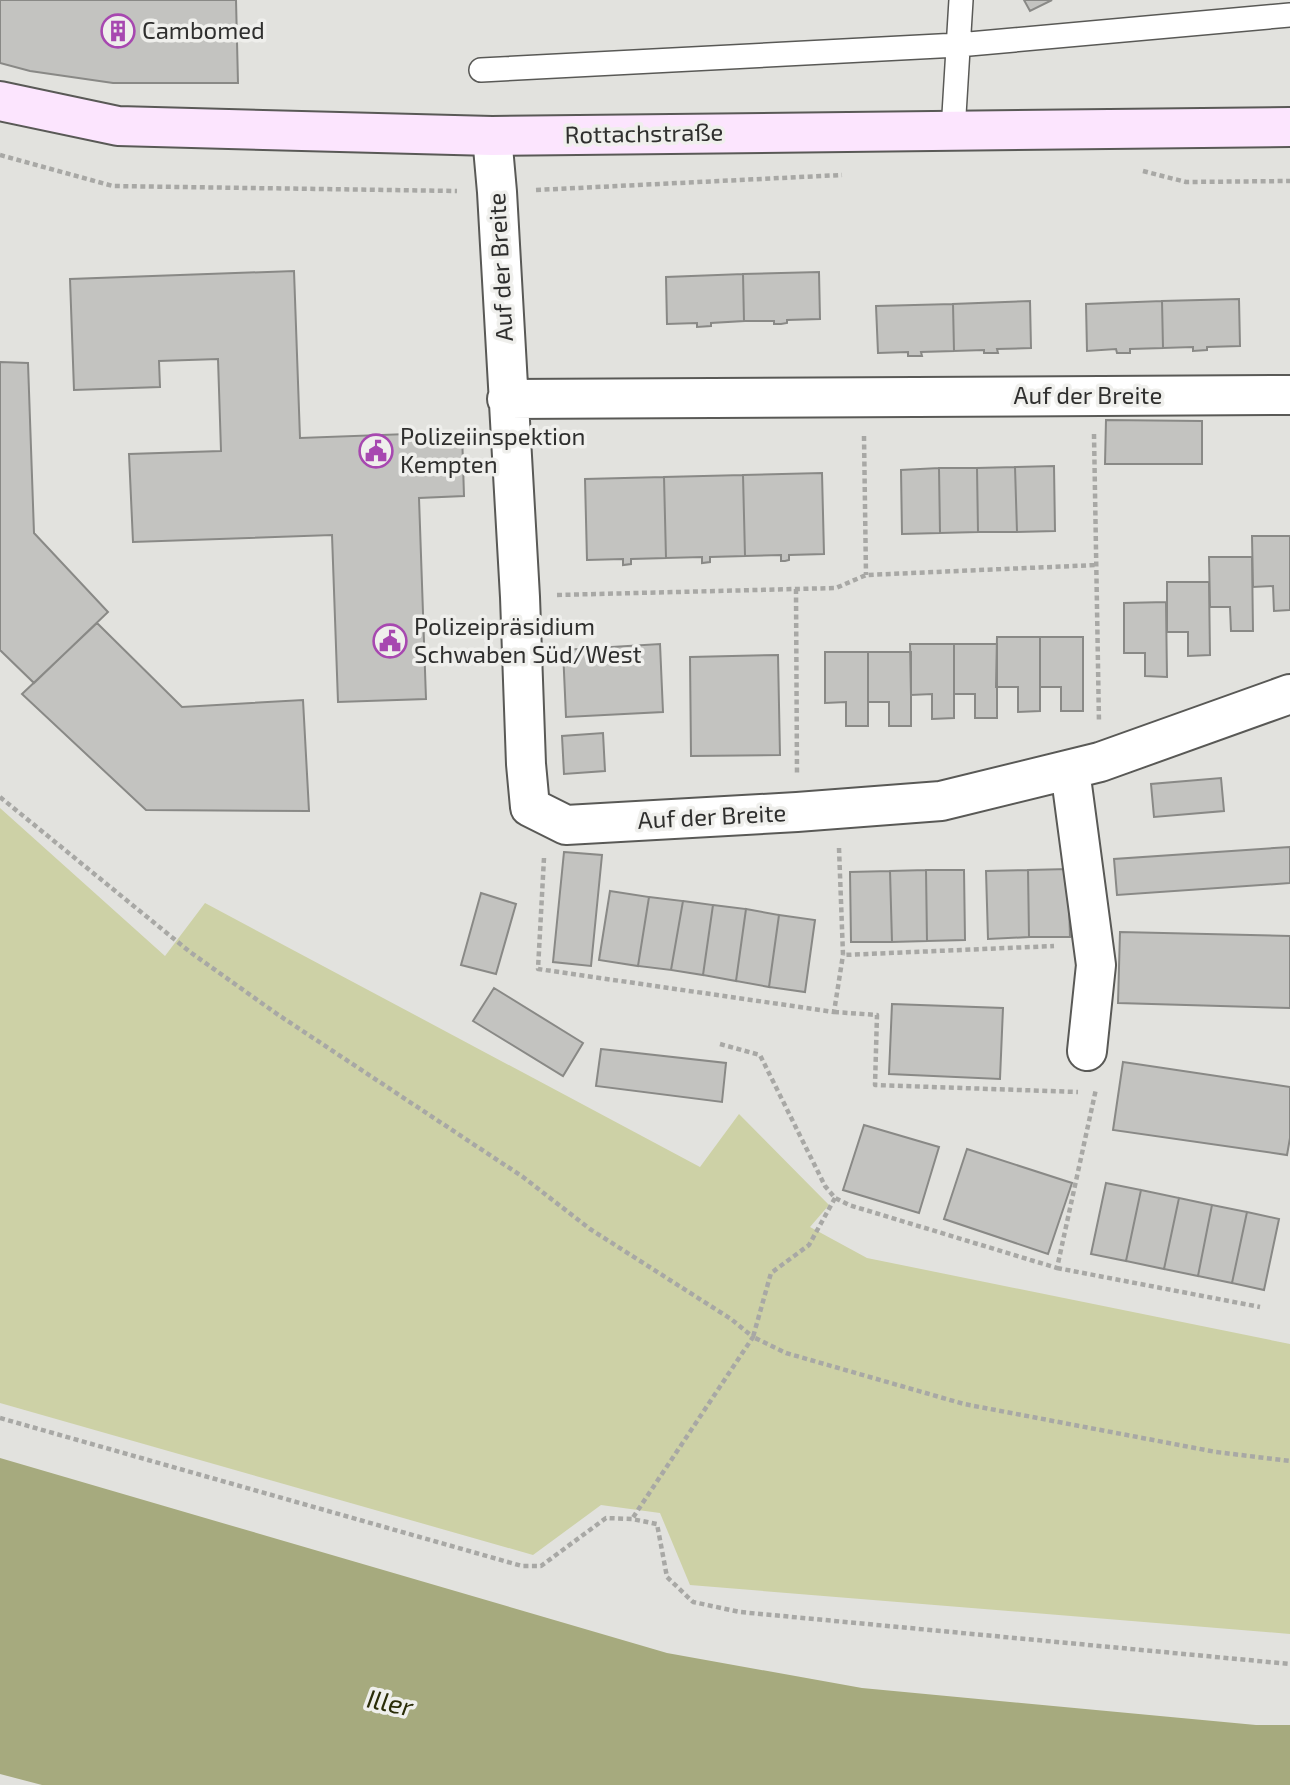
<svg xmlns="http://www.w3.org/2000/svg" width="1290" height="1785" viewBox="0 0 1290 1785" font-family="'Exo 2',sans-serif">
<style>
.green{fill:#cdd1a6}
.water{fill:#a6aa7e}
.building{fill:#c3c3c0;stroke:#898986;stroke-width:2}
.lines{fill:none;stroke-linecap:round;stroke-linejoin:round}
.service-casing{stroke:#595956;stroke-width:26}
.minor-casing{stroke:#595956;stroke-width:42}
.secondary-casing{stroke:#595956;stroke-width:42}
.path{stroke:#a8a8a5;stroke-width:4.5;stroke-dasharray:5 3.5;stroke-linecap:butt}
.service{stroke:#fff;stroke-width:23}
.minor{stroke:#fff;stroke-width:38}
.secondary{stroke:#fce5fe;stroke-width:38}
.labels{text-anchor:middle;stroke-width:7;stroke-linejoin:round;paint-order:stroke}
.poi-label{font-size:24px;fill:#2f2f2e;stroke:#efefec;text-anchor:start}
.street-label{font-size:24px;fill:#2f2f2e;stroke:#efefec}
.water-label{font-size:26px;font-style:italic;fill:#2a2c07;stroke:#efefec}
</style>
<rect width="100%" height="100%" fill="#e2e2de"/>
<path class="green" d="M0,808L165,956L205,903L700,1167L739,1114L829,1205L810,1227L867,1258L1290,1344V1634L690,1585L660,1513L601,1505L533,1555L0,1403Z"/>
<path class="water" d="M0,1458L667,1653L862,1688L1256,1725H1290V1785H42L0,1774Z"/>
<path class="building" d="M0,0H236L238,83H113L30,71L0,63Z
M1024,0H1052L1030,11Z
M294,271L300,438L462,432L464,496L419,498L426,699L338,702L332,535L133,542L129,454L221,451L218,359L159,361L160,387L74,390L70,279Z
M819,272L820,319L787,320V323L781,324H774V321H744L743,274Z
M743,274L744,321L711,323V326L697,327V323L667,324L666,277Z
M1239,299L1240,346L1207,347V350L1193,351V347L1163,348L1162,301Z
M1030,301L1031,348L997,349L998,353H984V350L954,351L953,304Z
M1162,301L1163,348L1130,349V353H1117L1116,349L1087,351L1086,304Z
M953,304L954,351L921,352L922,356H908V352L878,353L876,306Z
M0,362L28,363L34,533L108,612L34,683L0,650Z
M1106,420L1202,421V464H1105Z
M1054,466L1055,531L1017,532L1015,467Z
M1015,467L1017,532H978L977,468Z
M939,468L940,533L902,534L901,470Z
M939,468H977L978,532L940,533Z
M822,473L824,554L789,555V560L785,561H781V555L745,556L743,475Z
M743,475L745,556L710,557V562L702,563V557L666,558L664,477Z
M664,477L666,558L631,559V564L623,565V559L587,560L585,479Z
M1252,536H1290V610L1274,611L1273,586L1253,587Z
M1209,557H1252L1253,631H1231L1230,607H1210Z
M1167,582H1209L1210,655L1188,656V632H1167Z
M1166,602L1167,677L1145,676V653H1124V603Z
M97,623L182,707L303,700L309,811L146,810L22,694Z
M997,637H1040V711L1018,712V687H996Z
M1040,637H1083V711H1061V687H1040Z
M660,644L663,712L566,717L563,650Z
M910,644H954V718L932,719V694L911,695Z
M954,644H997V718H975V694H954Z
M825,652H868V726H846V702L825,703Z
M868,652H911V726H889V702H868Z
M778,655L780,755L691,756L690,657Z
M603,733L605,771L564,774L562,736Z
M1221,778L1224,811L1154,817L1151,784Z
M1290,847V883L1117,895L1114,859Z
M564,852L602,855L591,966L553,962Z
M1068,869L1070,937H1029L1028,870Z
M926,870L927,941L892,942L890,871Z
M926,870H964L965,940L927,941Z
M1028,870L1029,937L988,939L986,871Z
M890,871L892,942H851L850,872Z
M610,891L649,897L638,966L599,960Z
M481,893L516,904L496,974L461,965Z
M649,897L683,901L671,970L638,966Z
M683,901L713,905L703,975L671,970Z
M713,905L746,909L736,981L703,975Z
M746,909L779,915L769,987L736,981Z
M779,915L815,920L805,992L769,987Z
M1120,932L1290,936V1008L1118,1003Z
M494,988L583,1043L563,1076L473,1021Z
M892,1004L1003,1008L1000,1079L889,1074Z
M601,1049L726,1063L722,1102L596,1086Z
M1123,1062L1290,1087V1138L1287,1155L1113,1130Z
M864,1125L939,1147L919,1213L843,1190Z
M967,1149L1072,1183L1048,1254L944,1219Z
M1106,1183L1141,1190L1126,1261L1091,1254Z
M1141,1190L1179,1198L1164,1269L1126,1261Z
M1179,1198L1212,1205L1198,1276L1164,1269Z
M1212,1205L1247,1212L1232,1283L1198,1276Z
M1247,1212L1279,1219L1264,1290L1232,1283Z"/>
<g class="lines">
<defs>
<path id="service" d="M481,70L958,45L1290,15
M953,131L961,0"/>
<path id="minor" d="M492,136L497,192L520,597L526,764L530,807L566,825L797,812L941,801L1100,762L1290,694
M507,399L1290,395
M1070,770L1096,965L1087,1051"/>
<path id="secondary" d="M0,101L118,126L492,136L1290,127"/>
</defs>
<use href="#service" class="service-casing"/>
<use href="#minor" class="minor-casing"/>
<use href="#secondary" class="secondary-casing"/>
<path class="path" d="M0,155L113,186L457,191
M1143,171L1186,182L1290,181
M536,190L842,175
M1094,434L1099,723
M864,436L866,575
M796,589L797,774
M557,595L836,588L866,575L1096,565
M0,797L190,952L277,1014L523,1177L590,1229L731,1319L753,1337L632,1519
M839,848L843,955L1054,946
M544,858L538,969L834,1012L843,955
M834,1012L877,1015L875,1085L1078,1092
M720,1044L760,1055L825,1186L835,1198L849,1205L1057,1268L1096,1089
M835,1198L809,1245L771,1273L753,1337L786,1353L964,1404L1216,1452L1290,1461
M1057,1268L1260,1307
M0,1418L522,1566H541L606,1518L632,1519L657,1524L667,1577L693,1602L740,1612L1290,1664"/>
<use href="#service" class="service"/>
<use href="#minor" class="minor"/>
<use href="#secondary" class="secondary"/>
</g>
<defs>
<symbol id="building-ring" viewBox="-11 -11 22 22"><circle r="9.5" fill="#efefec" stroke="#a748b0" stroke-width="1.5"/><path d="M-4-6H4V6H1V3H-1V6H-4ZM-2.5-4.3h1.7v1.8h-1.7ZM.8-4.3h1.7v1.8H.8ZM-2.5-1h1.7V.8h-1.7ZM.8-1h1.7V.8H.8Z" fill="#a748b0"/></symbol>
<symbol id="civic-ring" viewBox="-11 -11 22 22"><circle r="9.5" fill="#efefec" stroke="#a748b0" stroke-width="1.5"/><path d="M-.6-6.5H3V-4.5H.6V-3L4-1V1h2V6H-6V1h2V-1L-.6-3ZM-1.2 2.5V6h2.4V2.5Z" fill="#a748b0"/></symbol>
</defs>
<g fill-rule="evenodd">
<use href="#building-ring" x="99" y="12" width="38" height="38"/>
<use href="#civic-ring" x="357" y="432" width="38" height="38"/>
<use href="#civic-ring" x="371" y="622" width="38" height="38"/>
</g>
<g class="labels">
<g class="poi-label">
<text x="142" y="39">Cambomed</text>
<text x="400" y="445">Polizeiinspektion<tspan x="400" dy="28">Kempten</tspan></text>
<text x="414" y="635">Polizeipräsidium<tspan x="414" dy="28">Schwaben Süd/West</tspan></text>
</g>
<g class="street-label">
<text transform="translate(644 134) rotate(-1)" y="8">Rottachstraße</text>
<text transform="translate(501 267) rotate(-93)" y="8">Auf der Breite</text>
<text x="1088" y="404">Auf der Breite</text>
<text transform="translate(712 817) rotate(-3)" y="8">Auf der Breite</text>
</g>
<g class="water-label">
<text transform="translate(390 1703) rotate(12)" y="9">Iller</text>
</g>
</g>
</svg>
